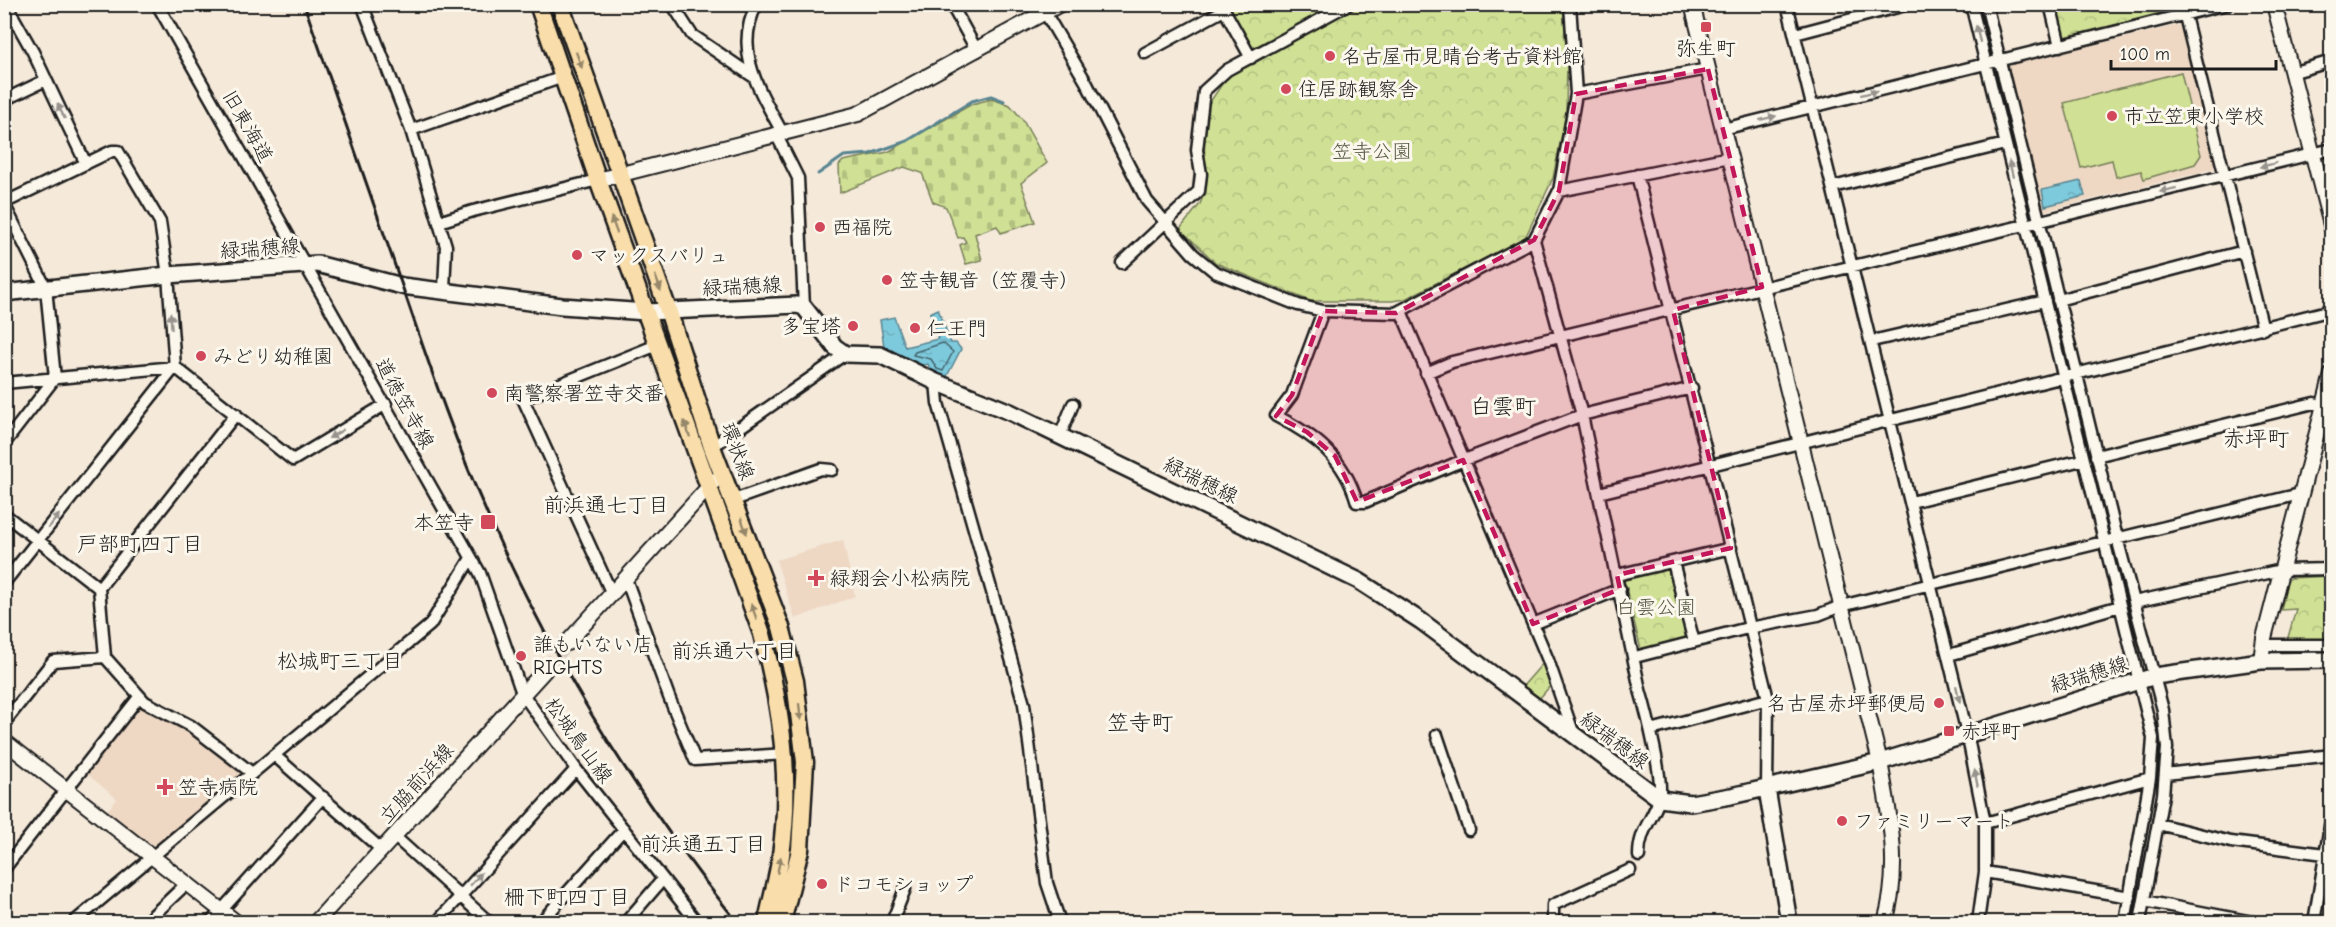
<svg xmlns="http://www.w3.org/2000/svg" width="2336" height="927" viewBox="0 0 2336 927" font-family="'Comic Neue','Klee One',sans-serif">
<style>
.built{fill:#eed8c4}
.forest{fill:url(#forest-crowns);stroke:#767e58;stroke-width:1.5}
.cemetery{fill:url(#cemetery-stones);stroke:#767e58;stroke-width:1.5}
.garden{fill:#d0e195;stroke:#767e58;stroke-width:1.5}
.water{fill:url(#water-ripples);stroke:#578490;stroke-width:1.5}
.lines{fill:none;stroke-linecap:round;stroke-linejoin:round}
.shore{stroke:#436269;stroke-width:1.5}
.stream{stroke:#578490;stroke-width:3}
.tertiary-tunnel{stroke:#d4cabe;stroke-width:14;stroke-dasharray:14 7;stroke-linecap:butt}
.minor-casing{stroke:#1c1c1c;stroke-width:15}
.tertiary-casing{stroke:#1c1c1c;stroke-width:18}
.secondary-casing{stroke:#1c1c1c;stroke-width:20}
.primary-casing{stroke:#1c1c1c;stroke-width:21}
.minor{stroke:#fbf7ec;stroke-width:10}
.tertiary{stroke:#fbf7ec;stroke-width:14}
.secondary{stroke:#fbf7ec;stroke-width:15}
.primary{stroke:#f9deab;stroke-width:16}
.rail{stroke:#1c1c1c;stroke-width:3}
.oneway{fill:#97948e}
.oneway2{fill:#96876b}
.marked{fill:#c2185b;fill-opacity:0.2;stroke:#c2185b;stroke-width:4.5;stroke-dasharray:12 8;stroke-linejoin:round}
.poi-dot{fill:#d1495b;stroke:#fbf7ec;stroke-width:2}
.labels{text-anchor:middle;stroke-width:6;stroke-linejoin:round;paint-order:stroke}
.poi-label{font-size:20px;fill:#1c1c1c;stroke:#fbf7ec;text-anchor:start}
.street-label{font-size:20px;fill:#1c1c1c;stroke:#fbf7ec}
.park-label{font-size:20px;fill:#525740;stroke:#fbf7ec}
.neighbourhood-label{font-size:21px;fill:#1c1c1c;stroke:#fbf7ec}
.quarter-label{font-size:22px;fill:#1c1c1c;stroke:#fbf7ec}
</style>
<defs>
<pattern id="forest-crowns" width="20" height="18" patternUnits="userSpaceOnUse" patternTransform="scale(1.5)"><rect width="20" height="18" fill="#d0e195"/><path d="M2 6a3 3 0 1 1 6 0M12 15a3 3 0 1 1 6 0" fill="none" stroke="#b2c080"/></pattern>
<pattern id="cemetery-stones" width="16" height="16" patternUnits="userSpaceOnUse" patternTransform="scale(1.5)"><rect width="16" height="16" fill="#d0e195"/><path d="M2 7V4a2 2 0 0 1 4 0v3zM10 15v-3a2 2 0 0 1 4 0v3z" fill="#b2c080"/></pattern>
<pattern id="water-ripples" width="26" height="14" patternUnits="userSpaceOnUse" patternTransform="scale(1.5)"><rect width="26" height="14" fill="#7ecadd"/><path d="M2 4q2-2 4 0t4 0M15 11q2-2 4 0t4 0" fill="none" stroke="#6cadbd"/></pattern>
</defs>
<rect width="100%" height="100%" fill="#f5e9da"/>
<filter id="ink" filterUnits="userSpaceOnUse"><feTurbulence type="fractalNoise" baseFrequency=".0167" numOctaves="2"/><feDisplacementMap in="SourceGraphic" scale="12" xChannelSelector="R" yChannelSelector="G"/><feConvolveMatrix kernelMatrix="1 2 1 2 8 2 1 2 1" color-interpolation-filters="sRGB"/></filter>
<g filter="url(#ink)">
<path class="built" d="M2178,25L2183,28L2217,164L2213,169L2045,211L2041,209L2007,68L2009,65Z
M843,540L855,596L795,619L776,560Z
M142,707L191,730L242,769V774L155,846H151L106,812L117,799L86,773L138,708Z"/>
<path class="forest" d="M2174,4L2175,9L2063,39L2053,5Z
M1228,5H1563L1567,58L1566,114L1553,178L1525,238L1405,299L1392,301H1310L1216,263L1180,229L1200,204L1205,191L1204,111L1226,78L1257,59Z
M1672,564L1690,638L1641,650L1623,576Z
M2331,576V640L2287,641L2296,609L2281,610L2287,581L2291,578Z
M1543,663L1551,685L1539,699L1523,686Z"/>
<path class="cemetery" d="M991,99L1010,105L1022,119L1047,163L1021,183L1035,222L1001,233L997,226L975,234L982,260L966,264L960,245L966,242L963,237L958,238L946,207L933,202L922,173L904,167L840,193L839,165L843,161L888,152L972,104Z"/>
<path class="garden" d="M2181,72L2201,155L2195,164L2144,179L2141,171L2116,177L2112,160L2081,168L2064,103Z"/>
<path class="water" d="M2081,181L2085,196L2045,206L2042,190Z
M938,309L951,343H956L961,349L945,380L932,373L928,364L918,366L884,346L880,320L894,317L905,347L938,339L930,313Z"/>
<g class="lines">
<path class="shore" d="M943,343L953,352L943,371L937,369L931,359L913,355L915,352Z"/>
<path class="stream" d="M818,174L844,156L870,154L907,141L972,101L991,96L1004,101"/>
<path class="tertiary-tunnel" d="M545,670L567,643"/>
<defs>
<path id="minor" d="M6,4L33,52L86,164
M157,4L480,573L522,693L576,769L697,922
M362,4L411,130L446,246L444,289
M672,4L692,35L751,75
M757,4C732,51 761,93 783,134
M951,4L977,51
M1040,4L1086,82L1147,201L1193,254L1215,272L1298,305L1323,311L1396,313L1534,240
M1570,4L1576,94L1559,191L1534,240L1582,415L1640,690C1646,710 1665,784 1659,800C1651,822 1639,831 1639,856
M1787,4L1967,733L1985,823V872L1978,922
M1971,4L2153,738L2150,778L2125,922
M1986,4L2117,538L2163,710L2167,748L2163,795L2140,922
M2050,4L2060,46
M2182,4L2263,329
M1222,6L1251,58
M1795,34L1909,4
M1145,53L1224,10
M2291,73L2332,61
M1576,94L1708,69
M4,100L46,80
M1723,129L2227,4
M411,130L563,77
M777,136L798,178L804,307
M1637,175L1768,699L1767,789
M1833,187L2005,144
M1559,191L1730,157
M4,203L112,151H118L160,222L168,275L175,367L4,583
M4,204L46,288L55,378L4,444
M439,222L473,211L598,180
M1122,263L1199,191L1201,174L1197,150L1204,91L1227,70L1349,4
M2058,300L2244,251
M1323,311L1292,395L1276,416C1316,436 1344,458 1357,502H1365L1454,464L1582,415L1692,388
M1401,311L1548,660L1574,735
M1872,341L2045,301
M1426,373L1452,362L2025,225L2332,149
M936,382L938,403L1024,704L1047,883L1060,922
M4,383L175,367L293,460L386,404
M1060,436L1073,404
M712,447L845,354
M2096,456L2314,403L2332,410
M1599,493L2332,310
M734,500L821,469L832,470
M1911,502L2082,460
M4,514L99,588L105,657L145,702L191,726L252,773
M1673,562L1694,642
M1617,575L1731,548
M626,579L669,697L695,760L786,754
M99,588L236,414
M612,594L523,399L657,345
M2134,602L2282,570L2332,569
M1533,624L1620,589
M2263,645H2332
M1949,655L2120,606
M1635,657L1744,629L1818,615L1841,606L2300,494
M4,723L53,661L105,657
M1651,730L1768,699
M1437,735L1469,830
M274,755L382,850
M2165,774L2332,755
M1985,823L2150,778
M2158,824L2231,842L2325,854
M394,836L489,922
M4,869L139,697
M1985,872L2130,897
M2144,901L2253,922
M74,922L430,625L471,558
M146,922L186,884
M211,922L323,797
M437,922L576,769
M541,922L624,829
M626,922L663,879
M892,922L905,889
M1553,922V905L1630,870
M2314,922L2332,814"/>
<path id="tertiary" d="M1692,4L1880,762C1890,817 1901,868 1885,922
M2274,4L2332,229
M598,180L858,114L1060,4
M567,643L715,480
M2261,661L2264,638L2332,374
M4,741L236,922
M316,922L545,670"/>
<path id="secondary" d="M4,293L168,275L317,264L402,286L562,306L646,312L797,305L804,307L835,347L845,354L880,355L936,382L1010,412L1359,581L1421,621L1660,799L1691,803L1731,796L1880,762L2155,676L2261,661L2332,660
M1767,789L1789,922"/>
<path id="primary" d="M538,4L598,180L762,634C781,707 792,779 781,855C778,878 771,900 767,922
M560,4L668,310L712,447L781,627L795,681L805,762L800,850L782,922"/>
</defs>
<use href="#minor" class="minor-casing"/>
<use href="#tertiary" class="tertiary-casing"/>
<use href="#secondary" class="secondary-casing"/>
<use href="#primary" class="primary-casing"/>
<use href="#minor" class="minor"/>
<use href="#tertiary" class="tertiary"/>
<use href="#secondary" class="secondary"/>
<use href="#primary" class="primary"/>
<path class="rail" d="M304,4C339,103 373,202 407,300C432,373 457,446 488,516C553,662 637,798 737,922"/>
</g>
<defs><path id="oneway-solid" d="M-6-.8H1V-3.2L6.5 0L1 3.2V.8H-6Z" transform="scale(1.5)"/></defs>
<g class="oneway">
<use href="#oneway-solid" transform="translate(1978 34) rotate(-104)"/>
<use href="#oneway-solid" transform="translate(1869 93) rotate(-14)"/>
<use href="#oneway-solid" transform="translate(61 111) rotate(-116)"/>
<use href="#oneway-solid" transform="translate(1768 118) rotate(-14)"/>
<use href="#oneway-solid" transform="translate(2268 165) rotate(166)"/>
<use href="#oneway-solid" transform="translate(2011 169) rotate(-104)"/>
<use href="#oneway-solid" transform="translate(2168 190) rotate(166)"/>
<use href="#oneway-solid" transform="translate(171 321) rotate(-94)"/>
<use href="#oneway-solid" transform="translate(336 434) rotate(149)"/>
<use href="#oneway-solid" transform="translate(54 521) rotate(-52)"/>
<use href="#oneway-solid" transform="translate(1958 694) rotate(77)"/>
<use href="#oneway-solid" transform="translate(1976 778) rotate(-101)"/>
<use href="#oneway-solid" transform="translate(476 879) rotate(-48)"/>
</g>
<g class="oneway2">
<use href="#oneway-solid" transform="translate(579 60) rotate(70)"/>
<use href="#oneway-solid" transform="translate(614 225) rotate(-110)"/>
<use href="#oneway-solid" transform="translate(658 283) rotate(70)"/>
<use href="#oneway-solid" transform="translate(687 429) rotate(-110)"/>
<use href="#oneway-solid" transform="translate(744 526) rotate(70)"/>
<use href="#oneway-solid" transform="translate(754 612) rotate(-110)"/>
<use href="#oneway-solid" transform="translate(800 712) rotate(83)"/>
<use href="#oneway-solid" transform="translate(779 865) rotate(-78)"/>
</g>
</g>
<path class="marked" d="M1708,69L1762,287L1673,310L1731,548L1617,575L1620,589L1533,624L1463,460L1357,502L1335,456L1307,432L1276,416L1292,395L1323,311L1396,313L1534,240L1559,191L1576,94Z"/>
<g class="poi-dot">
<rect x="1700" y="21" width="12" height="12" rx="3"/>
<circle cx="1330" cy="56" r="6"/>
<circle cx="1286" cy="89" r="6"/>
<circle cx="2112" cy="116" r="6"/>
<circle cx="820" cy="227" r="6"/>
<circle cx="577" cy="255" r="6"/>
<circle cx="887" cy="280" r="6"/>
<circle cx="853" cy="326" r="6"/>
<circle cx="915" cy="328" r="6"/>
<circle cx="201" cy="356" r="6"/>
<circle cx="492" cy="393" r="6"/>
<rect x="480" y="514" width="16" height="16" rx="3"/>
<path d="M813 569h6v6h6v6h-6v6h-6v-6h-6v-6h6z"/>
<circle cx="521" cy="656" r="6"/>
<circle cx="1939" cy="703" r="6"/>
<rect x="1943" y="725" width="12" height="12" rx="3"/>
<path d="M162 778h6v6h6v6h-6v6h-6v-6h-6v-6h6z"/>
<circle cx="1842" cy="821" r="6"/>
<circle cx="822" cy="884" r="6"/>
</g>
<g class="labels">
<g class="poi-label">
<text x="1706" y="55" text-anchor="middle">弥生町</text>
<text x="1342" y="63">名古屋市見晴台考古資料館</text>
<text x="1298" y="96">住居跡観察舎</text>
<text x="2124" y="123">市立笠東小学校</text>
<text x="832" y="234">西福院</text>
<text x="589" y="262">マックスバリュ</text>
<text x="899" y="287">笠寺観音（笠覆寺）</text>
<text x="841" y="333" text-anchor="end">多宝塔</text>
<text x="927" y="335">仁王門</text>
<text x="213" y="363">みどり幼稚園</text>
<text x="504" y="400">南警察署笠寺交番</text>
<text x="474" y="529" text-anchor="end">本笠寺</text>
<text x="830" y="585">緑翔会小松病院</text>
<text x="533" y="651">誰もいない店<tspan x="533" dy="23">RIGHTS</tspan></text>
<text x="1927" y="710" text-anchor="end">名古屋赤坪郵便局</text>
<text x="1961" y="738">赤坪町</text>
<text x="178" y="794">笠寺病院</text>
<text x="1854" y="828">ファミリーマート</text>
<text x="834" y="891">ドコモショップ</text>
</g>
<g class="street-label">
<text transform="translate(248 126) rotate(60)" y="7">旧東海道</text>
<text transform="translate(260 248) rotate(-4)" y="7">緑瑞穂線</text>
<text transform="translate(742 286) rotate(-3)" y="7">緑瑞穂線</text>
<text transform="translate(405 403) rotate(61)" y="7">道徳笠寺線</text>
<text transform="translate(738 451) rotate(69)" y="7">環状線</text>
<text transform="translate(1201 480) rotate(26)" y="7">緑瑞穂線</text>
<text transform="translate(2089 674) rotate(-17)" y="7">緑瑞穂線</text>
<text transform="translate(579 740) rotate(54)" y="7">松城鳥山線</text>
<text transform="translate(1615 740) rotate(37)" y="7">緑瑞穂線</text>
<text transform="translate(416 783) rotate(-48)" y="7">立脇前浜線</text>
</g>
<g class="park-label">
<text x="1372" y="158">笠寺公園</text>
<text x="1656" y="614">白雲公園</text>
</g>
<g class="neighbourhood-label">
<text x="606" y="512">前浜通七丁目</text>
<text x="140" y="551">戸部町四丁目</text>
<text x="734" y="658">前浜通六丁目</text>
<text x="340" y="668">松城町三丁目</text>
<text x="703" y="851">前浜通五丁目</text>
<text x="567" y="904">柵下町四丁目</text>
</g>
<g class="quarter-label">
<text x="1503" y="414">白雲町</text>
<text x="2256" y="446">赤坪町</text>
<text x="1140" y="730">笠寺町</text>
</g>
</g>
<rect width="2336" height="927" fill="none" stroke="#fbf7ec" stroke-width="24"/>
<rect x="12" y="12" width="2312" height="903" fill="none" stroke="#1c1c1c" stroke-width="2" filter="url(#ink)"/>
<path d="M2111 60v9h165v-9" fill="none" stroke="#1c1c1c" stroke-width="3"/>
<text x="2120" y="60" font-size="18" fill="#1c1c1c" stroke="#fbf7ec" stroke-width="4.5" paint-order="stroke">100 m</text>
</svg>
